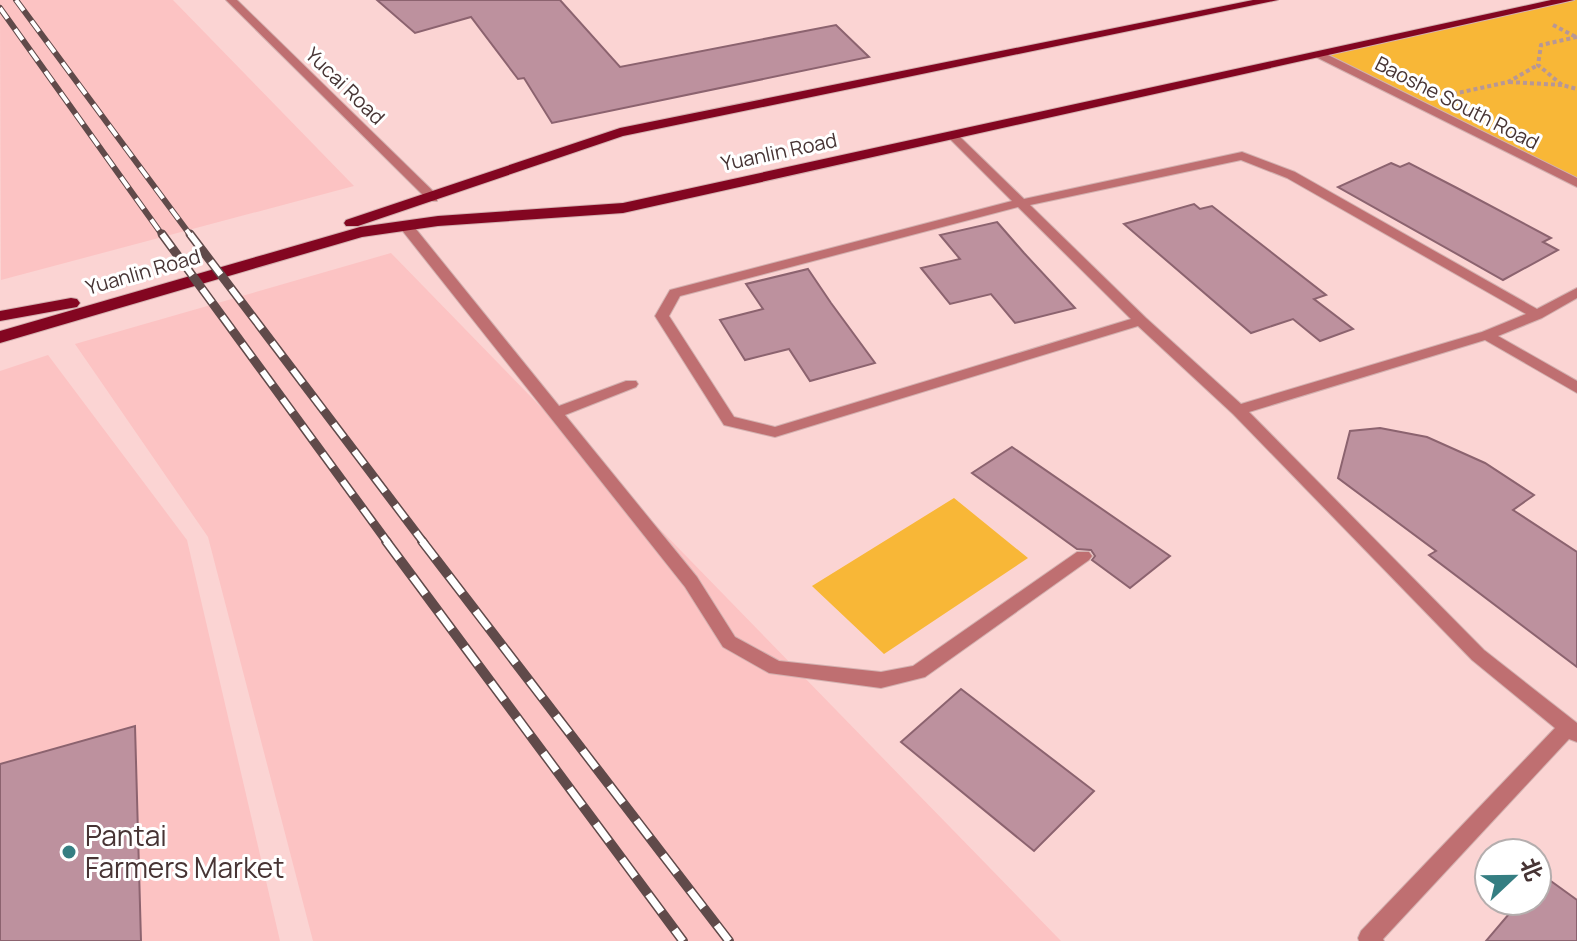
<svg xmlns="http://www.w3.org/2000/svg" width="1577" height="941" viewBox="0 0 1577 941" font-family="Manrope,'Noto Sans SC',sans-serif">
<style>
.built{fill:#fcc3c3}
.green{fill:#f8b737}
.building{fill:#bd919e;stroke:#8c636f;stroke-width:2}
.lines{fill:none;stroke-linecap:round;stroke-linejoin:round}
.service-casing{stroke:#d3b1b0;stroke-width:2}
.minor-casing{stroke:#d3b1b0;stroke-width:2}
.primary-casing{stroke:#d3b1b0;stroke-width:2}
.path{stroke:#b79797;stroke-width:4;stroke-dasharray:4 3;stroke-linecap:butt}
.service{fill:#bf6f71;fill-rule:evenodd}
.minor{fill:#bf6f71;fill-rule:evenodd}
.primary{fill:#830621;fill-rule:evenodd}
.rail-far2-casing{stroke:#604a4a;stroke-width:6}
.rail-far1-casing{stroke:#604a4a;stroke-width:9}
.rail-casing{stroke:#604a4a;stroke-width:10}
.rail-far2{stroke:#fff;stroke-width:4;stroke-dasharray:13;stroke-linecap:butt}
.rail-far1{stroke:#fff;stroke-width:6;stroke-dasharray:17;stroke-linecap:butt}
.rail{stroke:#fff;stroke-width:7;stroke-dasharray:22;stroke-linecap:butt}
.poi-dot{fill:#357e82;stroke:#fff;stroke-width:3}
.labels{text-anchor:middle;stroke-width:6;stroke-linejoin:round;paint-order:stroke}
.far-street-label{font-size:20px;fill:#473434;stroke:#fff}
.near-poi-label{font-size:28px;fill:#473434;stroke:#fff;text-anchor:start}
</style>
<rect width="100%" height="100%" fill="#fbd4d3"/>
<path class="built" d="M0,0H173L354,186L1,280Z
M391,253L1061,941H313L208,537L75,344Z
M48,355L187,540L280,941H0V371Z"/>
<path class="green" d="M1568,0H1577V183L1320,55Z
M954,498L1028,558L884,654L812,586Z"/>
<path class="building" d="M377,0H560L620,67L836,25L869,57L552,123L524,78L518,79L471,17L415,33Z
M1391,163L1400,167L1409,163L1457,188L1551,238L1543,242L1558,250L1503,280L1338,187Z
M1194,204L1200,209L1212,206L1326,295L1314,299L1353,329L1320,341L1293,319L1251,333L1124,224Z
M997,222L1024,253L1075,308L1015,323L991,294L950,304L921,268L960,259L940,235Z
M808,269L831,303L875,363L810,381L789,349L745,360L720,320L763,309L746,284Z
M1380,428L1427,437L1485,463L1534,495L1513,510L1577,552V667L1429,555L1436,551L1338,478L1350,431Z
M1012,447L1170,556L1130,588L1092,560L1095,556L1091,550L1077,549L972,473Z
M961,689L1094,791L1034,851L901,742Z
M135,726L141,941H0V764Z
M1537,871L1577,900V941H1486L1520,901H1537Z"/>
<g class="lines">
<defs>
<path id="service" d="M953,132L957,134L1024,199L1242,152L1295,172L1537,309L1577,288V298L1542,318L1498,336L1577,381V393L1485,340L1249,412L1484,650L1577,723V742L1569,739L1383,939L1384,941H1359L1358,938L1361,931L1555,728L1472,660L1233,414L1138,326L775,437L724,425L655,316L670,290L1012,201L949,138V134ZM1241,160L1287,178L1526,314L1482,332L1241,404L1146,318L1030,205ZM1018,207L1131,319L775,427L734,417L669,316L680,296Z
M406,222L411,223L559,406L626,381H636L638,384L636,387L565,415L697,577L735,637L779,661L881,672L913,666L1077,552H1089L1092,556L1089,560L925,677L881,688L769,673L723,647L685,587L401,229V223Z"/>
<path id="minor" d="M226,0H237L437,195V201H429Z
M1316,53H1324L1577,178V187L1316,57Z"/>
<path id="primary" d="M1253,0H1278L623,136L358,226H346L344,223L346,220L620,128Z
M1551,0H1574L623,213L438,226L362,237L0,343V331L360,227L438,216L623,203Z
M71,298L77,299L80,303L77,307L0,321V311Z"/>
</defs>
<use href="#service" class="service-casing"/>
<use href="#minor" class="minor-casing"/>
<use href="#primary" class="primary-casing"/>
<path class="path" d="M1553,25L1576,37
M1577,37L1541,45L1538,65L1562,85L1577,89
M1509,82L1562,85
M1453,94L1508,82L1538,65"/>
<use href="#service" class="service"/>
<use href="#minor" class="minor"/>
<use href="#primary" class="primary"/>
<defs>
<path id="rail-far2" d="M16,0L191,236
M0,8L163,236"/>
<path id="rail-far1" d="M162,234L388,543
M190,234L424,543"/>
<path id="rail" d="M386,541L683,941
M422,541L729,941"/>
</defs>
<use href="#rail-far2" class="rail-far2-casing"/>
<use href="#rail-far1" class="rail-far1-casing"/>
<use href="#rail" class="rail-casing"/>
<use href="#rail-far2" class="rail-far2"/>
<use href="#rail-far1" class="rail-far1"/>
<use href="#rail" class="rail"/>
</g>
<circle class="poi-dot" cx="69" cy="852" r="8"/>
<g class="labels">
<g class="far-street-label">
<text transform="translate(345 86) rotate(44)" y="7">Yucai Road</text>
<text transform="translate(1457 103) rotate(27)" y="7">Baoshe South Road</text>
<text transform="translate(779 152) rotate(-12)" y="7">Yuanlin Road</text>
<text transform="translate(143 272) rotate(-16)" y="7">Yuanlin Road</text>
</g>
<g class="near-poi-label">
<text x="85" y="846">Pantai<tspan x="85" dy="32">Farmers Market</tspan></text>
</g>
</g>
<g transform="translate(1513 877) rotate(68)"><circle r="38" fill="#ffffff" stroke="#b5aeae" stroke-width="2"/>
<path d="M0-6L14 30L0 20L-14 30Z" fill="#357e82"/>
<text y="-12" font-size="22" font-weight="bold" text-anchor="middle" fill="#473434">北</text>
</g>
</svg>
